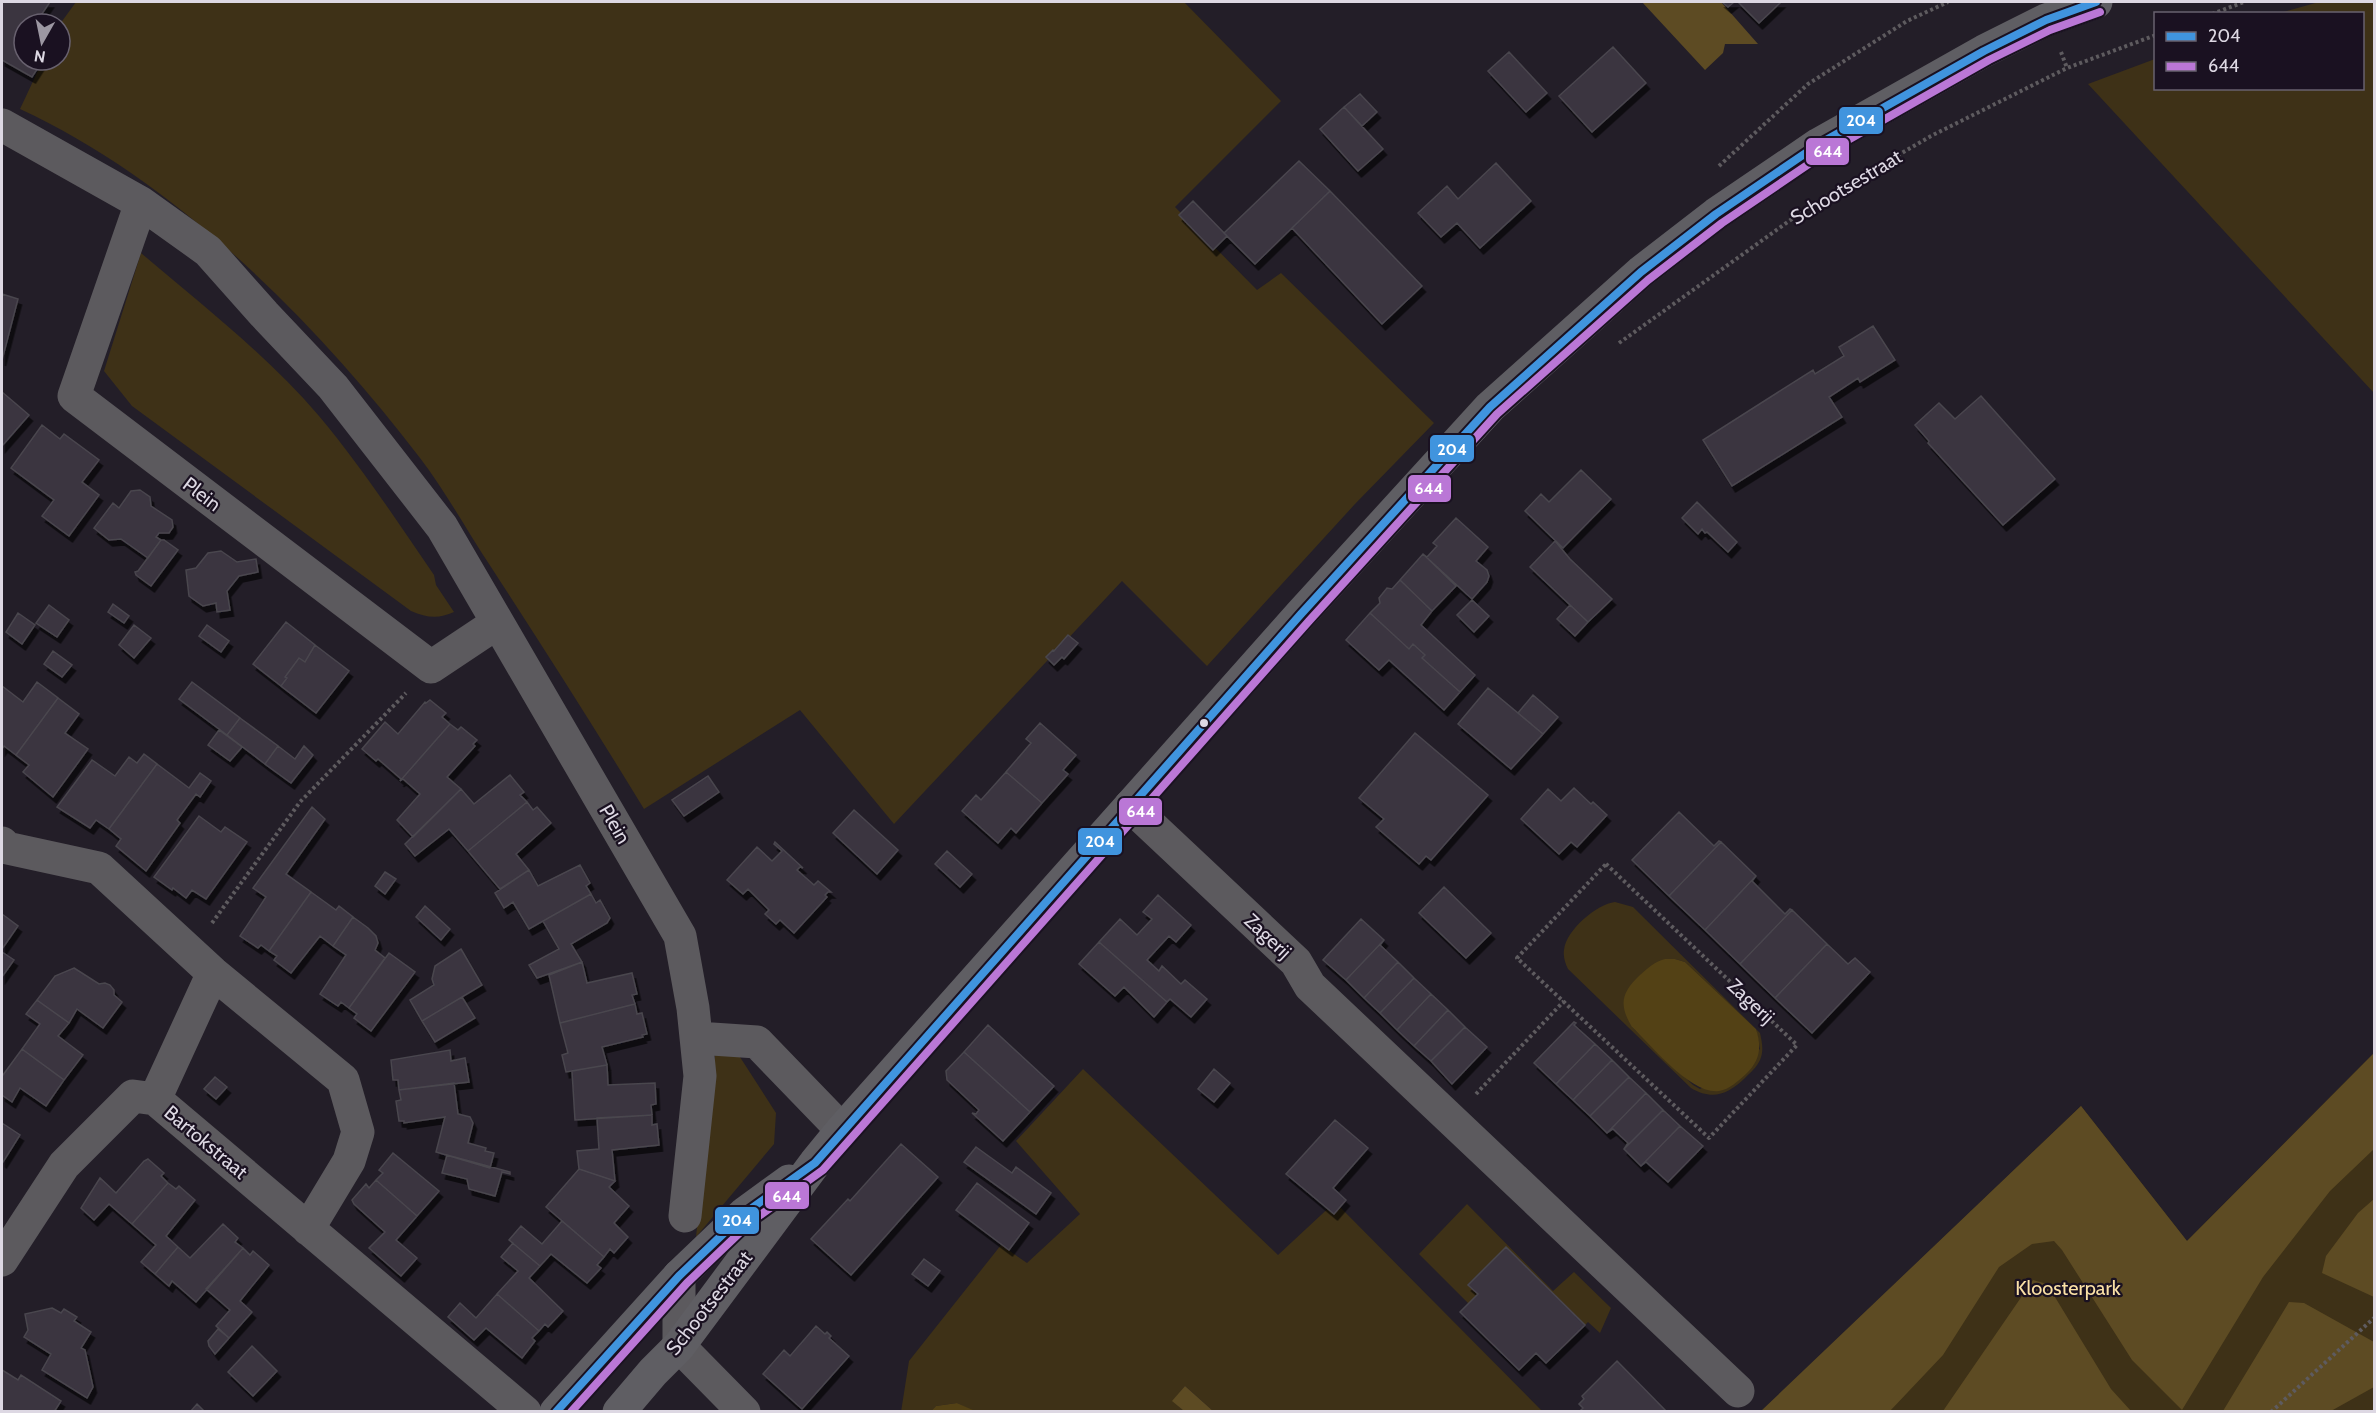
<svg xmlns="http://www.w3.org/2000/svg" width="2376" height="1413" viewBox="0 0 2376 1413" font-family="Cabin,sans-serif">
<style>
.green{fill:#3e3117;fill-rule:evenodd}
.forest{fill:#5d4b23}
.water{fill:#534115}
.building{fill:#3a3440;stroke:#4a464e;stroke-width:1.5;filter:url(#shadow)}
.lines{fill:none;stroke-linecap:round;stroke-linejoin:round}
.path{stroke:#5e5b5f;stroke-width:4;stroke-dasharray:3 3;stroke-linecap:butt}
.minor{stroke:#5c5a5e;stroke-width:33}
.secondary{stroke:#5f5e63;stroke-width:33}
.bus-1-casing{stroke:#1a1121;stroke-width:12}
.bus-2-casing{stroke:#1a1121;stroke-width:12}
.bus-1{stroke:#4094de;stroke-width:8}
.bus-2{stroke:#ba77d6;stroke-width:8}
.bus-dot{fill:#ddd8e3;stroke:#1a1121;stroke-width:2}
.labels{text-anchor:middle;stroke-width:4.5;stroke-linejoin:round;paint-order:stroke}
.street-label{font-size:20px;fill:#ddd8e3;stroke:#1a1121}
.park-label{font-size:20px;fill:#fbe1a6;stroke:#1a1121}
.line-badge{stroke:#1a1121;stroke-width:2}
.badge-label{font-size:16px;text-anchor:middle;font-weight:bold;fill:#fff}
</style>
<defs>
<filter id="shadow"><feDropShadow dx="3.5" dy="6" stdDeviation="0" flood-color="#0009"/></filter>
</defs>
<rect width="100%" height="100%" fill="#231e28"/>
<path class="green" d="M76,2H1184L1281,101L1175,207L1257,290L1281,273L1434,423L1355,504L1207,666L1122,581L894,824L800,710L644,809C594,727 543,647 491,567C467,531 446,492 420,458C317,323 176,181 20,109L43,60H60V24Z
M2319,2H2374V393L2088,84L2155,59L2156,88H2362V14L2280,13Z
M141,253C202,305 267,355 319,416C361,466 397,521 434,575L436,585L454,612C439,619 427,618 411,611L132,406L104,371Z
M1615,902L1633,907L1760,1033C1762,1042 1764,1051 1760,1060C1757,1067 1750,1073 1745,1078C1728,1094 1713,1101 1691,1088L1568,969C1565,963 1563,956 1564,950C1566,930 1597,904 1615,902ZM1665,959H1675L1685,962L1756,1029L1760,1049L1700,1089L1693,1085L1632,1027Z
M729,1040L776,1113L774,1144L696,1237L715,1055Z
M2374,1053V1411L1761,1412L2081,1106L2187,1241Z
M1083,1069L1278,1255L1335,1202L1542,1411H1213L1185,1386L1173,1401L1184,1411L975,1412L957,1403L936,1406L931,1411L901,1412L909,1361L1001,1245L1027,1263L1080,1214L1016,1141Z
M1467,1204L1553,1291L1574,1272L1611,1308L1600,1333L1588,1322L1585,1325L1506,1247L1468,1284L1478,1294L1469,1304L1419,1254Z"/>
<path class="forest" d="M1642,2H1721L1758,44H1725L1723,53L1705,70Z
M2374,1053V1149L2330,1191L2263,1277L2182,1410L2132,1360L2062,1250L2054,1241L2032,1244L1999,1267L1943,1355L1890,1411H1761L2081,1106L2187,1241Z
M2374,1199V1297L2322,1273L2326,1256L2358,1213Z
M2033,1280L2047,1284L2111,1389L2131,1411H1943Z
M2289,1302L2304,1303L2374,1342V1387L2331,1411H2223Z
M1185,1386L1213,1411H1184L1172,1401Z"/>
<path class="water" d="M1665,959H1675L1685,962L1756,1029C1762,1047 1760,1061 1746,1074C1737,1082 1730,1089 1719,1091C1691,1095 1651,1045 1632,1027C1618,1004 1622,992 1640,975C1648,968 1654,962 1665,959Z
M957,1403L975,1411H931L936,1406Z"/>
<path class="building" d="M2,2H50L35,24H24V60H43L32,77L2,60Z
M1722,2H1734L1728,7Z
M1738,2H1781L1759,23Z
M1613,47L1646,83L1592,132L1559,96Z
M1509,52L1547,93L1526,112L1488,71Z
M1360,94L1377,112L1362,126L1344,107Z
M1344,107L1383,149L1358,171L1320,129Z
M1299,161L1330,191L1255,264L1224,233Z
M1496,163L1531,201L1480,248L1457,223L1441,237L1418,213L1447,186L1458,199Z
M1330,191L1422,286L1382,324L1292,228Z
M1193,201L1227,236L1213,250L1179,215Z
M2,294L18,299L2,360Z
M1873,326L1895,360L1860,382L1858,378L1829,397L1842,417L1732,486L1703,440L1813,370L1815,374L1844,356L1839,347Z
M2,392L29,415L2,446Z
M1981,396L2055,479L2003,525L1928,443L1929,441L1915,425L1939,403L1955,419Z
M42,425L60,439L64,434L99,460L82,482L99,495L69,536L42,516L54,500L11,468Z
M1581,470L1611,499L1563,548L1525,511L1541,494L1549,502Z
M140,490L150,497L151,506L172,520L173,527L169,533H159L156,537L161,540L148,558L121,539L109,540L94,528L113,503L119,508L131,491Z
M1697,502L1737,542L1728,552L1707,532L1705,533L1702,529L1698,534L1682,518Z
M1456,518L1488,547L1476,561L1487,570L1489,576L1487,582L1472,599L1423,554L1427,557L1437,546L1433,543Z
M161,540H164L178,550L151,586L136,575L135,572L138,571Z
M1555,541L1570,559L1612,599L1588,622L1530,567Z
M221,551L237,562L256,559L258,572L239,576L227,591L230,610L217,612L216,603L203,606L189,596L186,570L196,568L208,553Z
M1423,554L1456,586L1432,611L1400,580Z
M1400,580L1432,611L1421,625L1475,675L1460,692L1422,658L1425,655L1413,644L1409,649L1370,613L1380,603L1379,598L1387,588L1392,589Z
M1472,600L1489,616L1474,632L1457,615Z
M113,604L129,616L124,623L108,612Z
M49,605L69,620L57,637L36,623Z
M1570,605L1588,622L1575,636L1557,619Z
M18,613L35,625L22,644L6,632Z
M1370,613L1409,649L1413,644L1425,655L1422,658L1460,692L1444,710L1389,660L1379,670L1346,640Z
M286,622L315,645L305,662L299,658L285,677L287,678L281,686L253,664Z
M134,625L151,638L134,658L119,645Z
M207,625L229,641L221,652L199,636Z
M1068,635L1078,643L1064,659L1062,657L1054,665L1046,657L1053,650L1054,651Z
M315,645L349,671L316,713L281,686L287,678L285,677L299,658L305,662Z
M53,651L72,665L62,677L44,664Z
M37,682L58,698L16,755L4,746L2,749V686L23,702Z
M192,682L240,718L227,735L179,699Z
M1488,688L1543,734L1511,769L1458,724Z
M1533,695L1558,717L1543,734L1518,713Z
M58,698L79,714L65,733L88,749L53,797L23,772L29,765L16,755Z
M430,700L446,713L442,717L450,724L400,781L401,779L378,759L376,761L362,749L385,722L398,734L425,702L426,703Z
M240,718L278,746L265,764L227,735Z
M1040,723L1076,755L1063,770L1068,774L1042,803L1006,772L1031,743L1026,739Z
M450,724L458,730L461,727L477,740L473,744L475,746L447,777L461,789L413,837L397,820L420,794L403,779L400,781Z
M219,730L242,747L230,761L208,745Z
M1415,733L1488,795L1431,860L1426,856L1419,864L1376,827L1384,819L1359,798Z
M278,746L295,759L304,746L313,755L291,783L265,764Z
M144,754L157,764L109,829L96,820L90,828L57,807L92,760L115,776L129,757L137,763Z
M157,764L189,788L200,773L211,781L200,797L196,794L177,820L180,823L146,871L116,846L121,839L109,829Z
M1006,772L1042,803L1016,833L1011,828L998,843L962,811L976,795L981,800Z
M510,775L524,792L520,795L527,802L468,851L449,829L415,856L405,844L461,789L474,804Z
M708,776L719,792L684,816L672,800Z
M1574,788L1591,804L1593,802L1607,815L1577,847L1571,842L1559,854L1521,819L1548,789L1561,801Z
M527,802L533,810L537,807L551,823L516,854L529,870L500,889L468,851Z
M312,807L325,819L286,874L311,892L269,951L261,945L258,948L240,936L266,897L253,888Z
M854,810L898,850L877,874L833,833Z
M1679,812L1714,846L1719,841L1721,842L1669,896L1632,860Z
M199,816L221,832L225,827L247,842L206,899L192,890L186,898L173,888L172,890L154,877Z
M775,842L803,868L800,867L797,870L814,885L818,881L831,892H828L825,895L827,897L794,933L780,920L776,924L765,914L769,910L748,889L743,894L727,880L757,847L772,861L782,851L774,844Z
M1721,842L1756,876L1705,930L1669,896Z
M947,851L972,874L960,887L935,864Z
M580,865L590,883L586,886L591,894L529,929L513,902L504,908L495,893L529,870L538,886Z
M385,872L396,879L385,894L375,886Z
M1756,876L1752,881L1785,914L1790,909L1792,910L1740,964L1705,930Z
M1444,887L1491,933L1466,958L1419,913Z
M311,892L336,910L339,906L353,917L333,946L320,936L291,973L274,960L277,956L269,951Z
M591,894L596,903L600,900L610,918L607,923L571,944L582,962L537,978L529,965L559,949L543,921Z
M1158,895L1191,925L1176,942L1169,936L1147,960L1159,971L1162,966L1181,984L1185,980L1207,999L1191,1017L1170,999L1167,1002L1099,942L1120,919L1137,935L1152,919L1143,912Z
M425,906L450,929L441,940L416,917Z
M1792,910L1827,944L1775,998L1740,964Z
M2,914L18,926L2,949Z
M353,917L368,928L376,936L378,943L375,950L385,958L349,1008L341,1002L338,1006L320,994L346,955L333,946Z
M1361,919L1384,940L1346,980L1323,960Z
M1384,940L1380,945L1398,962L1364,998L1346,980Z
M1099,942L1167,1002L1154,1017L1124,987L1115,996L1079,964Z
M1827,944L1848,964L1855,958L1870,972L1812,1033L1775,998Z
M461,949L482,985L422,1021L410,1000L434,985L432,979L435,966Z
M2,952L14,960L2,977Z
M389,953L415,972L371,1031L354,1018L357,1014L349,1008Z
M582,962L587,983L632,973L637,994L632,995L635,1004L560,1023L549,975Z
M1398,962L1414,978L1380,1013L1364,998Z
M74,968L99,984L105,983L110,985L114,990V995L122,1002L103,1028L77,1009L69,1023L37,1000L55,976Z
M1414,978L1431,994L1397,1030L1380,1013Z
M1431,994L1448,1010L1414,1046L1397,1030Z
M462,997L475,1018L435,1042L422,1021Z
M37,1000L69,1023L58,1036L83,1055L64,1080L22,1049L40,1024L26,1014Z
M635,1004L637,1014L642,1013L647,1034L642,1035L643,1037L602,1047L607,1065L566,1072L562,1055L568,1053L560,1023Z
M1448,1010L1465,1027L1431,1061L1414,1046Z
M1574,1022L1576,1023L1574,1025L1595,1044L1556,1084L1534,1063Z
M988,1025L1054,1086L1030,1112L964,1052Z
M1465,1027L1487,1047L1452,1084L1431,1061Z
M1595,1044L1612,1060L1573,1100L1556,1084Z
M22,1049L64,1080L46,1106L20,1088L12,1102L2,1095V1074L3,1075Z
M450,1050L451,1061L465,1058L469,1082L399,1090L398,1080H393L391,1060Z
M964,1052L1030,1112L1003,1141L972,1113L976,1114L979,1110L947,1080L946,1071Z
M1612,1060L1629,1077L1590,1116L1573,1100Z
M607,1065L608,1085L655,1083L656,1104L651,1105L652,1115L575,1120L572,1071Z
M1214,1069L1230,1083L1214,1102L1198,1089Z
M215,1077L227,1087L216,1099L204,1089Z
M1629,1077L1646,1093L1607,1133L1590,1116Z
M454,1083L458,1114L470,1117L473,1123L468,1143L486,1148L485,1151L494,1153L490,1168L436,1152L445,1117L404,1123V1121H399L396,1101L401,1100L399,1090Z
M1646,1093L1663,1110L1624,1149L1628,1143L1613,1129L1607,1133Z
M1663,1110L1680,1126L1641,1166L1624,1149Z
M652,1115V1125L657,1124L659,1145L612,1150L615,1181L579,1169L577,1151L599,1149L597,1118Z
M1335,1120L1368,1148L1333,1188L1346,1200L1334,1214L1286,1174Z
M2,1123L20,1135L3,1162L2,1161Z
M1680,1126L1703,1146L1668,1182L1646,1162L1641,1166Z
M901,1144L938,1177L851,1275L811,1239L848,1199L850,1201Z
M976,1147L1012,1173L1016,1167L1051,1193L1036,1214L964,1162Z
M393,1153L439,1191L417,1216L376,1180L383,1173L379,1170Z
M447,1155L510,1172V1174L502,1172L495,1196L469,1189L467,1179L442,1173Z
M148,1159L164,1173L161,1176L168,1183L132,1224L109,1204L94,1220L81,1208L100,1178L116,1193L144,1161Z
M579,1169L615,1181L609,1187L629,1206L614,1223L628,1237L614,1253L610,1249L604,1257L546,1207Z
M376,1180L417,1216L396,1240L417,1258L401,1276L369,1248L385,1232L354,1204L352,1200L366,1184L369,1188Z
M168,1183L176,1189L179,1186L195,1200L166,1236L178,1247L155,1274L141,1262L156,1245L132,1224Z
M977,1183L1029,1223L1009,1250L956,1210Z
M562,1221L604,1257L597,1265L601,1268L587,1283L551,1254L540,1266L509,1240L521,1226L542,1244Z
M223,1224L238,1238L235,1242L243,1248L196,1302L172,1281L169,1286L155,1274L178,1247L190,1258Z
M509,1240L540,1266L529,1278L563,1311L548,1327L545,1324L539,1331L497,1294L518,1271L501,1257L513,1243Z
M1506,1247L1585,1325L1546,1363L1536,1353L1519,1370L1460,1312L1478,1294L1468,1285Z
M243,1248L250,1255L253,1251L269,1265L240,1301L252,1312L229,1338L216,1326L230,1310L206,1289Z
M924,1259L940,1271L928,1286L912,1274Z
M497,1294L539,1331L532,1338L535,1341L522,1358L486,1328L474,1340L448,1317L460,1303L476,1318Z
M52,1308L61,1313L64,1309L77,1317L74,1321L91,1332L81,1348L85,1350L93,1387L87,1398L42,1370L51,1354L24,1337L28,1330L25,1314Z
M816,1326L825,1334L827,1332L831,1336L829,1338L849,1356L802,1409L763,1374L784,1350L790,1356Z
M218,1329L229,1338L215,1354L209,1346L208,1341Z
M252,1346L277,1371L253,1396L228,1372Z
M1617,1361L1667,1412H1579L1583,1408L1579,1404L1584,1399L1582,1396Z
M2,1370L18,1380L21,1375L61,1401L54,1412H2Z
M197,1404L205,1412H190Z"/>
<g class="lines">
<path class="path" d="M2212,14L2244,2
M2061,52L2067,68
M1719,166L1808,84L1907,21L1948,2
M1619,343L1807,208L1931,136L2067,68L2156,35
M1606,864L1797,1045L1709,1138L1517,958Z
M212,923L300,802L406,693
M1476,1094L1564,1001
M2271,1412L2374,1318"/>
<path class="minor" d="M2,125L141,203L208,251L264,314L333,387L442,527L680,936L693,1008L700,1076L685,1216
M141,203L74,396L431,667L497,623
M1130,806L1296,962L1310,986L1738,1391
M2,843L7,848L99,868L213,973L343,1080L358,1132L349,1161L308,1229
M213,973L155,1099L525,1412
M697,1038L757,1042L842,1130
M2,1260L64,1165L133,1096L155,1099
M679,1276V1346L744,1412"/>
<path class="secondary" d="M556,1412L679,1276L745,1213L789,1181
M619,1412L653,1372L679,1346L815,1163L842,1130L1301,614L1490,407L1641,272L1716,214L1819,144L1984,51L2046,20L2096,2"/>
<defs>
<path id="bus-1" d="M556,1412L679,1276L745,1213L815,1163L1301,614L1490,407L1641,272L1716,214L1819,144L1984,51L2046,20L2096,2"/>
<path id="bus-2" d="M571,1412L687,1283L752,1221L823,1170L1309,621L1497,414L1648,280L1722,223L1825,153L1989,60L2050,30L2100,12"/>
</defs>
<use href="#bus-1" class="bus-1-casing"/>
<use href="#bus-2" class="bus-2-casing"/>
<use href="#bus-1" class="bus-1"/>
<use href="#bus-2" class="bus-2"/>
</g>
<circle class="bus-dot" cx="1204" cy="723" r="5"/>
<g class="labels">
<g class="street-label">
<text transform="translate(1846 187) rotate(-31)" y="7">Schootsestraat</text>
<text transform="translate(202 494) rotate(37)" y="7">Plein</text>
<text transform="translate(615 824) rotate(60)" y="7">Plein</text>
<text transform="translate(1268 936) rotate(43)" y="7">Zagerij</text>
<text transform="translate(1751 1001) rotate(43)" y="7">Zagerij</text>
<text transform="translate(206 1142) rotate(40)" y="7">Bartokstraat</text>
<text transform="translate(709 1303) rotate(-52)" y="7">Schootsestraat</text>
</g>
<g class="park-label">
<text x="2068" y="1295">Kloosterpark</text>
</g>
</g>
<g class="line-badge">
<rect x="1838" y="106" width="46" height="29" rx="6" fill="#4094de"/>
<rect x="1805" y="137" width="45" height="29" rx="6" fill="#ba77d6"/>
<rect x="1429" y="434" width="46" height="29" rx="6" fill="#4094de"/>
<rect x="1407" y="474" width="45" height="29" rx="6" fill="#ba77d6"/>
<rect x="1118" y="797" width="45" height="29" rx="6" fill="#ba77d6"/>
<rect x="1077" y="827" width="46" height="29" rx="6" fill="#4094de"/>
<rect x="764" y="1181" width="46" height="29" rx="6" fill="#ba77d6"/>
<rect x="714" y="1206" width="46" height="29" rx="6" fill="#4094de"/>
</g>
<g class="badge-label">
<text x="1861" y="126">204</text>
<text x="1828" y="157">644</text>
<text x="1452" y="455">204</text>
<text x="1429" y="494">644</text>
<text x="1141" y="817">644</text>
<text x="1100" y="847">204</text>
<text x="787" y="1202">644</text>
<text x="737" y="1226">204</text>
</g>
<rect width="2376" height="1413" fill="none" stroke="#ddd8e3" stroke-width="6"/>
<rect x="2154" y="12" width="210" height="78" fill="#1a1121" stroke="#68616f" stroke-width="1.5"/>
<rect x="2166" y="32" width="30" height="9" fill="#4094de" stroke="#68616f" stroke-width="1.5"/>
<text x="2208" y="42" font-size="18" fill="#ddd8e3">204</text>
<rect x="2166" y="62" width="30" height="9" fill="#ba77d6" stroke="#68616f" stroke-width="1.5"/>
<text x="2208" y="72" font-size="18" fill="#ddd8e3">644</text>
<g transform="translate(42 42) rotate(189)"><circle r="28" fill="#1a1121" stroke="#68616f" stroke-width="1.5"/>
<path d="M0-4.5L10 22L0 15L-10 22Z" fill="#9c97a2"/>
<text y="-9" font-size="16" font-weight="bold" text-anchor="middle" fill="#ddd8e3">N</text>
</g>
</svg>
